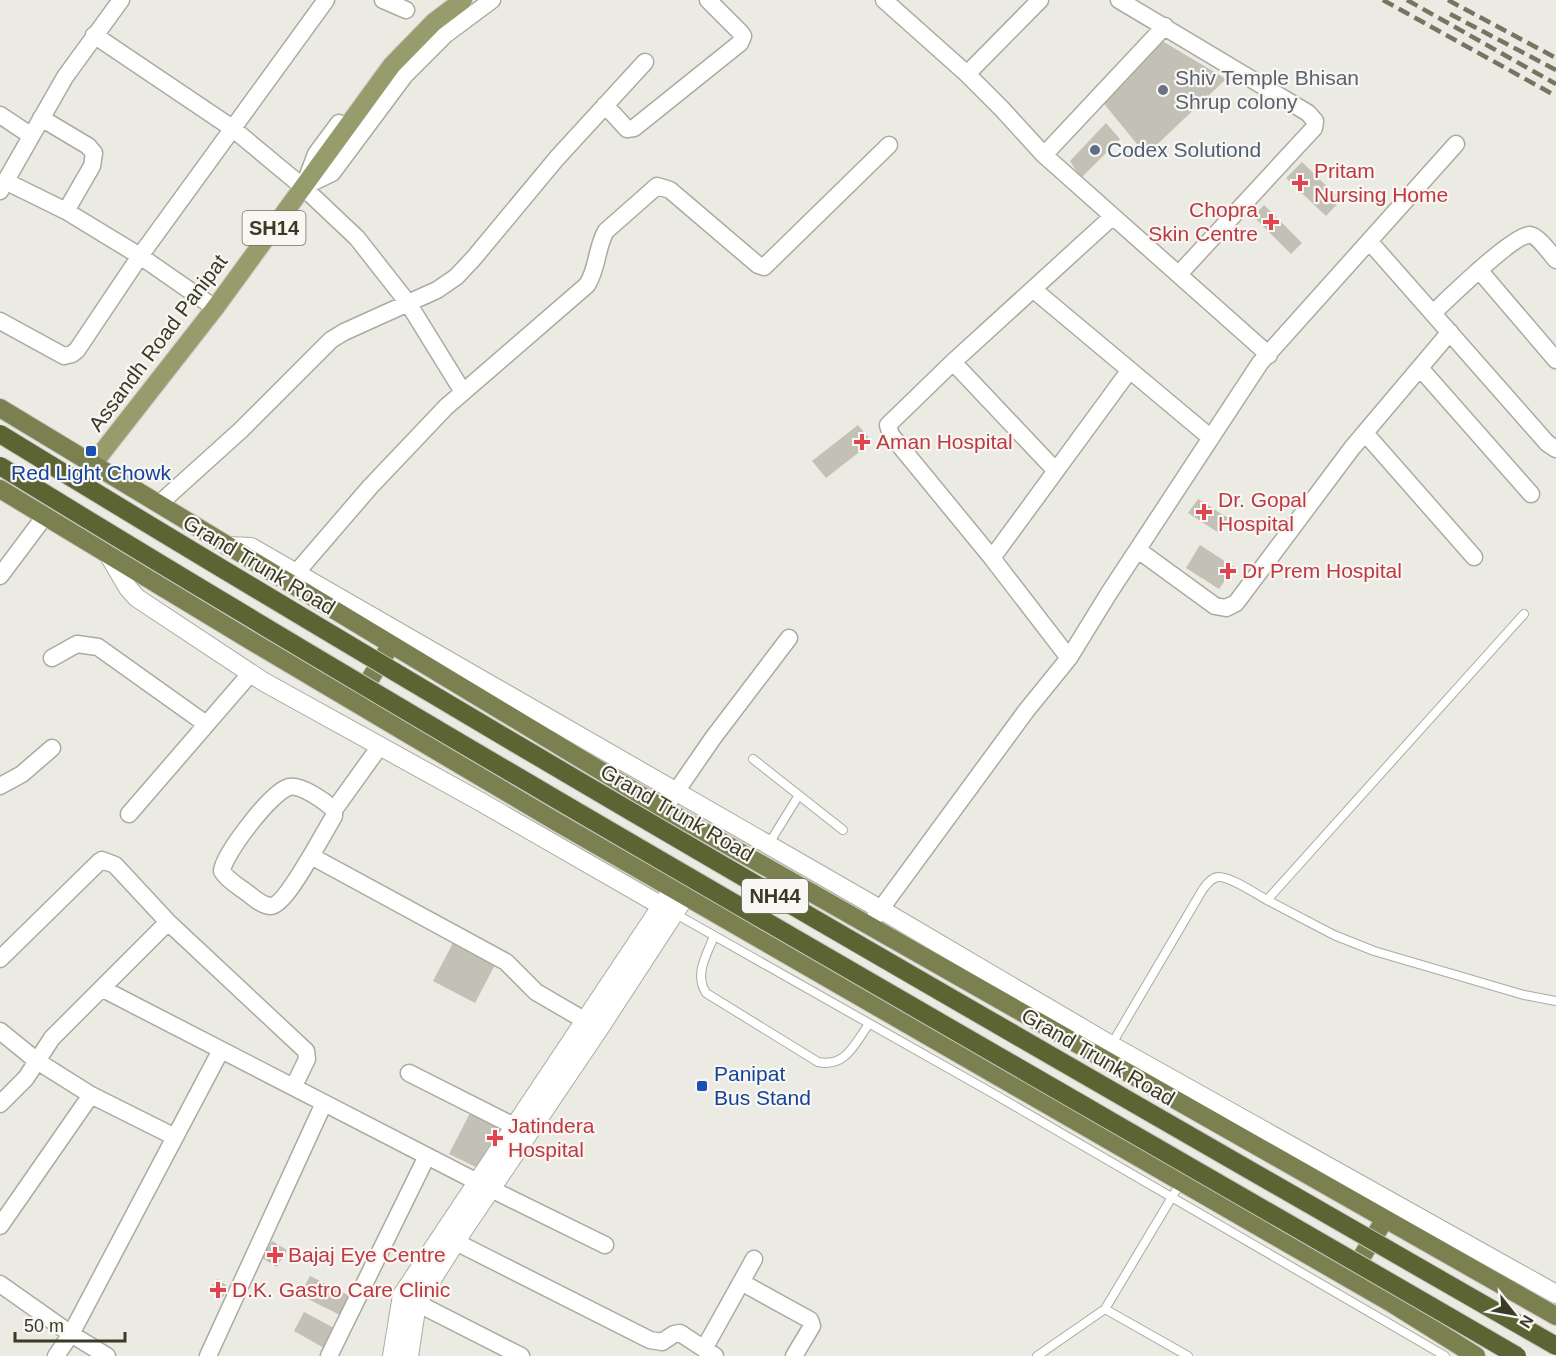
<svg xmlns="http://www.w3.org/2000/svg" width="1556" height="1356" viewBox="0 0 1556 1356" font-family="Helvetica,sans-serif">
<style>
.building{fill:#c3c1b6}
.lines{fill:none;stroke-linecap:round;stroke-linejoin:round}
.service-casing{stroke:#abab9f;stroke-width:10}
.minor-casing{stroke:#abab9f;stroke-width:19}
.tertiary-casing{stroke:#abab9f;stroke-width:20}
.primary-casing{stroke:#c8c8c2;stroke-width:20}
.trunk-casing{stroke:#c8c8c2;stroke-width:20}
.service{stroke:#fff;stroke-width:8}
.minor{stroke:#fff;stroke-width:16}
.tertiary{stroke:#fff;stroke-width:18}
.primary{stroke:#979c6d;stroke-width:18}
.trunk{stroke:#7a8050;stroke-width:18}
.rail{stroke:#74765f;stroke-width:4.5;stroke-dasharray:12 6;stroke-linecap:butt}
.motorway-bridge-casing{stroke:#c8c8c2;stroke-width:20;stroke-linecap:butt}
.motorway-bridge{stroke:#5d6434;stroke-width:18}
.worship-dot{fill:#6b7280;stroke:#f8f7f3;stroke-width:2}
.service-dot{fill:#5c6f8a;stroke:#f8f7f3;stroke-width:2}
.health-dot{fill:#e0444e;stroke:#f8f7f3;stroke-width:2}
.transit-dot{fill:#1a4fb4;stroke:#f8f7f3;stroke-width:2}
.labels{text-anchor:middle;stroke-width:4.5;stroke-linejoin:round;paint-order:stroke}
.shield{fill:#f8f7f3;stroke:#727363;stroke-width:1.5}
.shield-label{font-size:20px;font-weight:bold;fill:#393b25}
.worship-label{font-size:21px;fill:#5b616d;stroke:#f8f7f3;text-anchor:start}
.service-label{font-size:21px;fill:#4e5e75;stroke:#f8f7f3;text-anchor:start}
.health-label{font-size:21px;fill:#be3a42;stroke:#f8f7f3;text-anchor:start}
.street-label{font-size:21px;fill:#393b25;stroke:#f8f7f3}
.transit-label{font-size:21px;fill:#164399;stroke:#f8f7f3}
</style>
<rect width="100%" height="100%" fill="#ebeae3"/>
<path class="building" d="M1159,39L1226,79L1146,155L1101,100Z
M1106,123L1120,139L1081,178L1070,161Z
M1302,162L1341,200L1326,216L1286,178Z
M1264,205L1302,243L1291,254L1253,216Z
M858,425L872,442L826,478L812,461Z
M1198,499L1228,518L1219,533L1188,513Z
M1200,545L1234,567L1219,589L1186,568Z
M454,941L496,963L475,1003L433,981Z
M472,1109L504,1125L482,1170L449,1154Z
M272,1241L287,1250L277,1267L262,1258Z
M310,1276L352,1297L342,1316L300,1295Z
M217,1279L229,1287L222,1298L210,1290Z
M304,1312L334,1328L324,1348L294,1331Z"/>
<g class="lines">
<defs>
<path id="service" d="M753,759L843,830
M768,845L799,795
M1267,900L1334,935L1374,951L1524,995L1556,1001
M674,913L994,1094L1445,1356
M714,936C707,955 694,973 706,993L818,1062C846,1068 855,1043 869,1024
M1110,1047L1203,889C1207,884 1211,878 1218,877C1230,876 1256,894 1267,900L1524,614
M1105,1309L1188,1356
M1037,1356L1105,1309L1181,1182"/>
<path id="minor" d="M383,0L406,10
M884,0L967,74L1002,109L1044,155L1269,355
M1119,0L1308,113L1315,121L1314,128L1179,274
M94,35L232,128L303,187L357,238L408,303L463,392
M967,74L1040,0
M605,105L627,129L634,128L740,43L743,36L741,33L708,0
M0,115L30,135
M41,118L88,146L94,153L92,166L66,211
M1044,155L1165,26
M308,175L316,154L339,123
M5,181L66,211L140,256L215,308
M303,187L332,173L405,75L445,35L492,0
M0,191L65,77L121,0
M1369,241L1547,443L1556,449
M1479,270L1556,360
M1034,290L1211,438
M1433,313C1448,299 1514,234 1530,235C1537,235 1551,254 1556,260
M0,321L64,356L72,354L77,350L140,256L326,0
M953,362L1056,471
M1420,368L1531,494
M1365,433L1474,557
M159,504L241,430L331,340L344,332L437,290L456,277L473,259L557,158L645,62
M1138,550L1215,606L1226,608L1236,603L1352,448L1450,332
M992,558L1129,371
M296,573L370,487L446,407L587,285C598,268 596,248 606,231L657,186L670,190L758,265L764,267L889,145
M0,576L45,516
M52,658L77,644L98,647L206,724
M1069,658L992,558L891,435L888,425L953,362L1112,217
M0,786L22,774L52,748
M664,809L713,738L789,638
M334,810L380,746
M129,814L250,674
M311,856L334,816V810C326,802 301,784 289,787C271,792 224,854 222,871C227,880 238,886 246,892C253,897 262,906 271,906C283,905 304,867 311,856L506,962L536,992L596,1027
M869,925L1026,711L1069,658L1109,593L1260,363L1456,144
M0,959L99,862L102,860L115,865L168,922L306,1051L307,1059L294,1086
M103,989L491,1189L605,1245
M0,1031L37,1061L91,1095L175,1137
M409,1073L514,1126
M0,1104L26,1078L52,1038L168,922
M0,1226L91,1095
M456,1242L650,1340L662,1342L674,1334L680,1333L715,1356
M741,1282L810,1320L812,1326L794,1356
M0,1284L71,1334L107,1356
M407,1298L521,1356
M704,1349L754,1259
M56,1356L71,1334L221,1050
M208,1356L324,1103
M329,1356L427,1156"/>
<path id="tertiary" d="M227,546L251,547L880,909L1111,1045L1556,1294
M108,554L128,588L137,598L264,682L481,802L674,913
M392,1356L402,1295L668,896
M409,1356L417,1303L464,1229L599,1029L681,903"/>
<path id="primary" d="M93,464L215,308L392,65L434,22L463,0"/>
<path id="trunk" d="M0,408L664,809L1556,1316
M0,489L253,642L555,821L1393,1304L1476,1356
M358,699L387,651
M1350,1276L1385,1219"/>
</defs>
<use href="#service" class="service-casing"/>
<use href="#minor" class="minor-casing"/>
<use href="#tertiary" class="tertiary-casing"/>
<use href="#primary" class="primary-casing"/>
<use href="#trunk" class="trunk-casing"/>
<use href="#service" class="service"/>
<use href="#minor" class="minor"/>
<use href="#tertiary" class="tertiary"/>
<use href="#primary" class="primary"/>
<use href="#trunk" class="trunk"/>
<path class="rail" d="M1383,0L1556,96
M1407,0L1556,84
M1448,0L1556,58
M1450,14L1556,70"/>
<defs>
<path id="motorway-bridge" d="M0,434C513,748 1035,1047 1556,1346
M0,466C499,773 1010,1061 1517,1356"/>
</defs>
<use href="#motorway-bridge" class="motorway-bridge-casing"/>
<use href="#motorway-bridge" class="motorway-bridge"/>
</g>
<circle class="worship-dot" cx="1163" cy="90" r="6"/>
<circle class="service-dot" cx="1095" cy="150" r="6"/>
<g class="health-dot">
<path d="M1297 174h6v6h6v6h-6v6h-6v-6h-6v-6h6z"/>
<path d="M1268 213h6v6h6v6h-6v6h-6v-6h-6v-6h6z"/>
<path d="M859 433h6v6h6v6h-6v6h-6v-6h-6v-6h6z"/>
<path d="M1201 503h6v6h6v6h-6v6h-6v-6h-6v-6h6z"/>
<path d="M1225 562h6v6h6v6h-6v6h-6v-6h-6v-6h6z"/>
<path d="M492 1129h6v6h6v6h-6v6h-6v-6h-6v-6h6z"/>
<path d="M272 1246h6v6h6v6h-6v6h-6v-6h-6v-6h6z"/>
<path d="M215 1281h6v6h6v6h-6v6h-6v-6h-6v-6h6z"/>
</g>
<g class="transit-dot">
<rect x="85" y="445" width="12" height="12" rx="3"/>
<rect x="696" y="1080" width="12" height="12" rx="3"/>
</g>
<g class="labels">
<g class="shield">
<rect x="242.5" y="211" width="63" height="34" rx="4.5"/>
<rect x="742" y="879" width="66" height="34" rx="4.5"/>
</g>
<g class="shield-label">
<text x="274" y="235">SH14</text>
<text x="775" y="903">NH44</text>
</g>
<g class="worship-label">
<text x="1175" y="85">Shiv Temple Bhisan<tspan x="1175" dy="24">Shrup colony</tspan></text>
</g>
<g class="service-label">
<text x="1107" y="157">Codex Solutiond</text>
</g>
<g class="health-label">
<text x="1314" y="178">Pritam<tspan x="1314" dy="24">Nursing Home</tspan></text>
<text x="1258" y="217" text-anchor="end">Chopra<tspan x="1258" dy="24">Skin Centre</tspan></text>
<text x="876" y="449">Aman Hospital</text>
<text x="1218" y="507">Dr. Gopal<tspan x="1218" dy="24">Hospital</tspan></text>
<text x="1242" y="578">Dr Prem Hospital</text>
<text x="508" y="1133">Jatindera<tspan x="508" dy="24">Hospital</tspan></text>
<text x="288" y="1262">Bajaj Eye Centre</text>
<text x="232" y="1297">D.K. Gastro Care Clinic</text>
</g>
<g class="street-label">
<text transform="translate(158 343) rotate(-53)" y="7">Assandh Road Panipat</text>
<text transform="translate(259 565) rotate(31)" y="7">Grand Trunk Road</text>
<text transform="translate(677 813) rotate(30)" y="7">Grand Trunk Road</text>
<text transform="translate(1098 1057) rotate(30)" y="7">Grand Trunk Road</text>
</g>
<g class="transit-label">
<text x="91" y="480">Red Light Chowk</text>
<text x="714" y="1081" text-anchor="start">Panipat<tspan x="714" dy="24">Bus Stand</tspan></text>
</g>
</g>
<g transform="translate(1514 1314) rotate(121)" stroke="#f8f7f3" stroke-width="4.5" paint-order="stroke">
<path d="M0-4.5L10 22L0 15L-10 22Z" fill="#393b25"/>
<text y="-9" font-size="16" font-weight="bold" text-anchor="middle" fill="#393b25">N</text>
</g>
<path d="M15 1332v9h110v-9" fill="none" stroke="#393b25" stroke-width="3"/>
<text x="24" y="1332" font-size="18" fill="#393b25" stroke="#f8f7f3" stroke-width="4.5" paint-order="stroke">50 m</text>
</svg>
